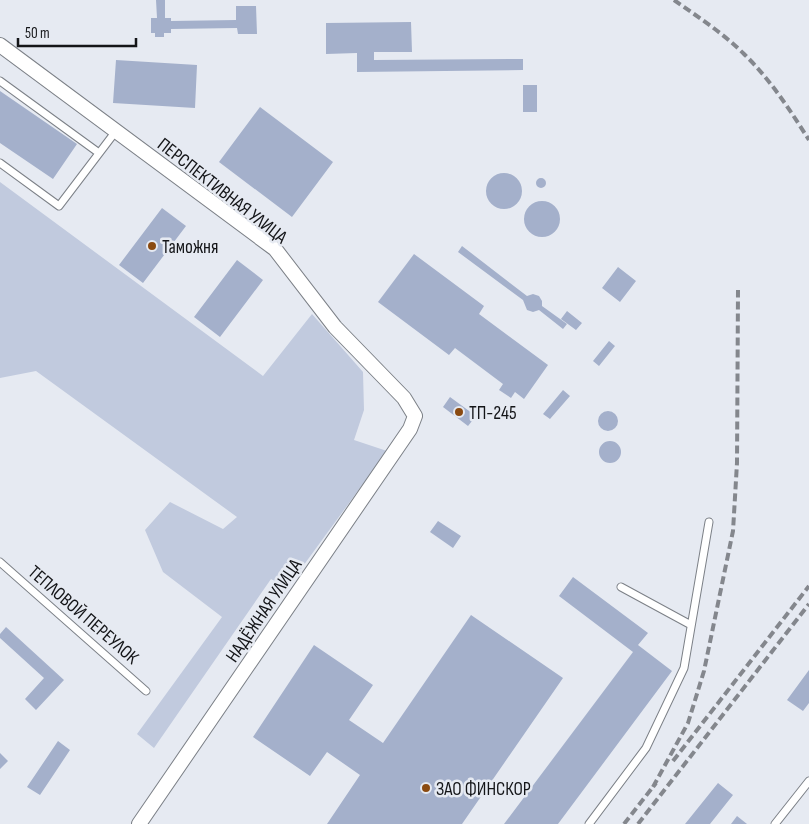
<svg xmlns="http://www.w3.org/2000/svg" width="809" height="824" viewBox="0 0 809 824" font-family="'Sofia Sans Condensed',sans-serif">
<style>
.green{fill:#c1cade}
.building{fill:#a4b0cb}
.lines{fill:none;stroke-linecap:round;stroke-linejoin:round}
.lane-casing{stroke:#7c8087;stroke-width:9}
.street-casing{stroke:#7c8087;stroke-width:16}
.lane{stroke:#fff;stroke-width:7}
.street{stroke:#fff;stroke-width:14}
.rail{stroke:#84878d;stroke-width:4;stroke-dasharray:8 4;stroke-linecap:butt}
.poi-dot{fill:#8a4a11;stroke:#e6eaf2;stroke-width:2}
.labels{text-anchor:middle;stroke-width:5;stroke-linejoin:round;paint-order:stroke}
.street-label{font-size:19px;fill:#141518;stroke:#e6eaf2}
.poi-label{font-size:19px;fill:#141518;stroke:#e6eaf2;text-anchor:start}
</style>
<rect width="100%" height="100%" fill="#e6eaf2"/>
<path class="green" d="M0,182L263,376L312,314L363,372L364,410L354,440L387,451L287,588L271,579L154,748L137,734L222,617L163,572L145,530L170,502L223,529L237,517L36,371L0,378Z"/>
<path class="building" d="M156,0H165V18H171V21L236,20V6H256L257,34H238L237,28L171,29V33H164V37H155V33H151V18H157Z
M411,22L412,52H374V60L523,59V70L357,72V53L326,54V23Z
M116,60L197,65L195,108L113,103Z
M523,85H537V112H523Z
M0,91L77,144L53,179L0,143Z
M260,107L333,162L292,217L219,162Z
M486 191a18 18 0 1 1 36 0a18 18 0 1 1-36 0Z
M536 183a5 5 0 1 1 10 0a5 5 0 1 1-10 0Z
M524 219a18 18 0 1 1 36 0a18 18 0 1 1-36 0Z
M162,208L186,226L143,283L119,265Z
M462,246L527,296L533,294L539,296L542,301V306L567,324L563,329L539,310L533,312L527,310L523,300L458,252Z
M414,254L484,306L479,314L548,365L524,399L515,392L511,398L499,390L503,384L455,348L449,355L378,302Z
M237,260L263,280L220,337L194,317Z
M618,267L636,281L620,302L602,288Z
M567,311L582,323L576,330L561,319Z
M609,341L615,346L599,366L593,361Z
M563,390L570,396L550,419L543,414Z
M450,397L476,416L468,426L443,407Z
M598 421a10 10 0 1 1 20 0a10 10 0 1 1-20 0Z
M599 452a11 11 0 1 1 22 0a11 11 0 1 1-22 0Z
M438,521L461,536L453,548L430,532Z
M573,577L648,633L638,645L672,671L558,824H504L633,652L559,596Z
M471,615L563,678L462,824H327L360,775L327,752L310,776L253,737L314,645L373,685L349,720L383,743Z
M6,627L64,680L36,710L25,699L44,678L0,638V634Z
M809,670V703L803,711L787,700Z
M58,741L70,750L40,795L27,787Z
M0,753L8,761L0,769Z
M718,783L733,795L710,824H685Z
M737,816L747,824H731Z"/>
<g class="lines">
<defs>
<path id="lane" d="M0,81L99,153
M0,163L59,206L116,131
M0,562L146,691
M621,587L691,625
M589,824L646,748L684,668L709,522
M775,824L809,781"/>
<path id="street" d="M0,45L275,249L335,327L404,398L415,416L410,429L139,824"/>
</defs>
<use href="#lane" class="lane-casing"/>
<use href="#street" class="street-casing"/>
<use href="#lane" class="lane"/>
<use href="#street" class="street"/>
<path class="rail" d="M674,0C698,17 723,33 744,54C770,79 790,110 809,140
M673,761L809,586
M653,787L688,723L704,671L733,531L737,463L738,290
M624,824L656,783
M638,824L809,604"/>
</g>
<g class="poi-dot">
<circle cx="152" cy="246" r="5"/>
<circle cx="459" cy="412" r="5"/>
<circle cx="426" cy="788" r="5"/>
</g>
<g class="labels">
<g class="street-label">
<text transform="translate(223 190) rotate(38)" y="7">ПЕРСПЕКТИВНАЯ УЛИЦА</text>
<text transform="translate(263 610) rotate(-56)" y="7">НАДЁЖНАЯ УЛИЦА</text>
<text transform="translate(84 614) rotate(41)" y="7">ТЕПЛОВОЙ ПЕРЕУЛОК</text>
</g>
<g class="poi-label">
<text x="162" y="253">Таможня</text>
<text x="469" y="419">ТП-245</text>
<text x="436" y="795">ЗАО ФИНСКОР</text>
</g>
</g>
<path d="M18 38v8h118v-8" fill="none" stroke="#141518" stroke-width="2.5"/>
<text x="25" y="38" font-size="15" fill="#141518" stroke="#e6eaf2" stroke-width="4" paint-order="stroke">50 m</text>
</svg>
